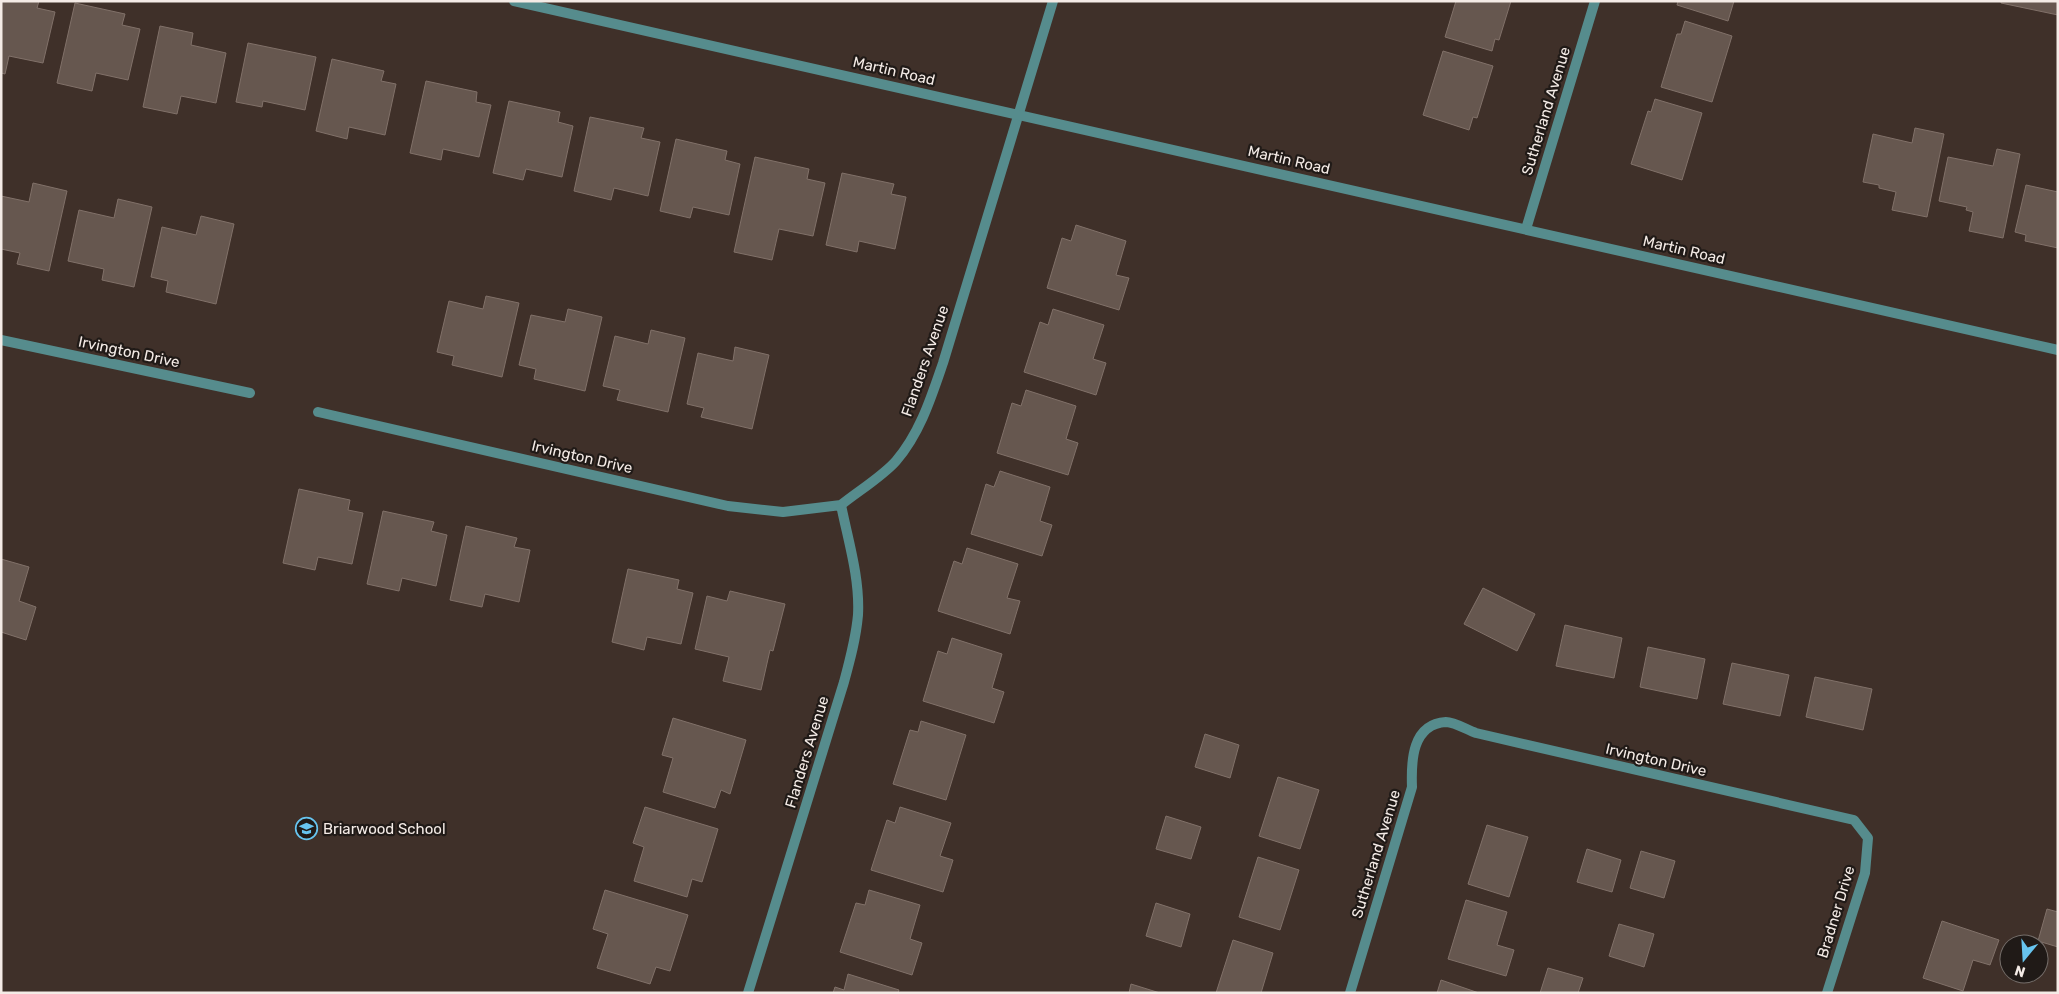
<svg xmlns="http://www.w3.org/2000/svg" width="2059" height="994" viewBox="0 0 2059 994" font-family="Rubik,sans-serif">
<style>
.building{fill:#66574f;stroke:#817169}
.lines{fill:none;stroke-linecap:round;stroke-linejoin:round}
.minor{stroke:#568c8d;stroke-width:10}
.tertiary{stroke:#568c8d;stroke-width:10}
.labels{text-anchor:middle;stroke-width:4.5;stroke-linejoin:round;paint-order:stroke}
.street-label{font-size:15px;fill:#f4ebe6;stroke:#201a17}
.poi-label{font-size:15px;fill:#f4ebe6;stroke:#201a17;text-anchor:start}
</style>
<rect width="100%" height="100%" fill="#3f3029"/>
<path class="building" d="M1,1H39L37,8L55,12L43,63L9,56L5,74L1,73Z
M1456,1H1511L1499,40L1495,39L1492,51L1445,37Z
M1678,1H1734L1728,21L1677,5Z
M2001,1H2058V15L2001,3Z
M75,3L125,14L122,25L140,29L128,80L96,73L92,91L57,83Z
M1685,21L1732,36L1712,102L1661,87L1677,34H1681Z
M160,26L193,33L191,45L226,53L216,103L181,96L177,114L143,107Z
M248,43L316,57L305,110L263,101L262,107L236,102Z
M1443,51L1493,66L1477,118L1473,117L1469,130L1423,115Z
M332,59L384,71L381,81L396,84L385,135L349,127L347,139L316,131Z
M426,81L477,92L476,102L491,105L479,157L443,149L441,160L410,153Z
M1655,99L1702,113L1682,180L1631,164L1648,111L1651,112Z
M509,101L560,112L558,122L573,126L562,177L526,169L523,180L493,173Z
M590,117L644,128L641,138L660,142L648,196L614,188L611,200L574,191Z
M1915,128L1944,134L1927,217L1892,210L1896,192L1879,188V185L1863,182L1873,134L1912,143Z
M676,139L727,151L725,160L740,164L729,215L693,207L690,218L660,211Z
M1997,149L2020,154L2003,238L1969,231L1973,212L1966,210L1967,207L1939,201L1948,157L1993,166Z
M755,157L809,169L807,179L825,183L813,236L779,229L772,260L734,252Z
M842,173L894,184L891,194L906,197L895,249L859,241L857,252L826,245Z
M33,183L67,191L49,271L17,264L20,253L1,249V196L29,202Z
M2026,185L2058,192V248L2025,241L2026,235L2015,232Z
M118,199L152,207L134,287L102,280L104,269L68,261L79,210L114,218Z
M201,216L234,224L216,304L166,292L168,281L151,277L162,227L196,235Z
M1076,225L1126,241L1116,275L1129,278L1119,310L1047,288L1062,238L1071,241Z
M486,296L519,303L502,377L452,365L454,356L437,352L449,301L483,309Z
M568,309L602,317L585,391L534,379L536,369L519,365L531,315L565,322Z
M1053,309L1104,325L1093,359L1106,363L1096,395L1024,372L1040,322L1048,325Z
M651,330L685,338L668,412L617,400L620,390L603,386L615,336L648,344Z
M735,347L769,355L752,429L701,417L704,408L687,404L698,353L733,361Z
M1026,390L1076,406L1066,439L1078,443L1068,475L997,453L1012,403L1021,406Z
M1000,471L1050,487L1040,521L1052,525L1042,556L971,534L986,484L994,487Z
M299,489L350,500L348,510L363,513L352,564L318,557L315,570L283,563Z
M383,511L434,522L431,531L447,535L436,586L402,578L399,591L367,584Z
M466,526L517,538L514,547L530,550L519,602L485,594L482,607L450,600Z
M967,548L1018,564L1007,598L1020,601L1010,634L938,611L954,561L962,564Z
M1,559L29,567L19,601L36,607L26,640L1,632Z
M628,569L679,580L677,589L693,593L681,644L647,637L644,650L612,642Z
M1483,588L1535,614L1517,651L1464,624Z
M730,591L785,604L773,651L770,650L761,690L723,681L729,657L695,649L707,596L727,601Z
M1565,625L1622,638L1614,678L1556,666Z
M952,638L1002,654L992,688L1004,692L994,723L923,701L938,651L947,654Z
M1648,647L1705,659L1697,699L1640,687Z
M1732,663L1789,675L1780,716L1723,704Z
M1815,677L1872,689L1863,730L1806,717Z
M673,718L746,740L730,794L721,790L715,808L663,792L673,758L662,755Z
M921,721L966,735L946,800L893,784L910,730L918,732Z
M1205,734L1239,745L1230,778L1195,767Z
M1278,777L1319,790L1300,849L1259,836Z
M645,807L718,829L702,882L692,879L687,897L634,881L644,847L633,843Z
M900,807L951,823L940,856L953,860L943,892L871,870L887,820L895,823Z
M1166,816L1201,827L1191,859L1156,849Z
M1487,825L1528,837L1509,897L1468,884Z
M1587,849L1621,860L1612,892L1577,882Z
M1641,851L1675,861L1664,898L1630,888Z
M1258,857L1299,870L1280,930L1239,917Z
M605,890L688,915L670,971L656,967L650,984L597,968L608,934L593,929Z
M869,890L920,905L910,939L922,943L912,975L840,952L856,903L865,905Z
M1466,900L1507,912L1497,945L1514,950L1506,976L1448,959Z
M1156,903L1190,914L1181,947L1146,936Z
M2047,909L2058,912V947L2038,941Z
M1942,921L1999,940L1990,965L1973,960L1963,991L1923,978Z
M1619,924L1654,934L1644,967L1609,956Z
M1233,940L1273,953L1261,993H1216Z
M1548,968L1583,978L1578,993H1540Z
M848,974L899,990L898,993H833L835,987L844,990Z
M1441,980L1479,993H1437Z
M1131,984L1160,993H1129Z"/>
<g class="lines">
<path class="minor" d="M1526,229L1595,1
M1,340L250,393
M318,412L728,506L783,512L841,505
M748,993L844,682C850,660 856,638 858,615C860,578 848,540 841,505C857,492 883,476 896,461C920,433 931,398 943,363L1053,1
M1350,993L1412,787C1411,761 1412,724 1446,722C1455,722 1467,730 1476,733L1854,820L1868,838L1865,873L1827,993"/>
<path class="tertiary" d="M514,1L2058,350"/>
</g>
<defs>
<symbol id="school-ring" viewBox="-11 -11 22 22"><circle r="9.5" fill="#201a17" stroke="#67c4ef" stroke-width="1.5"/><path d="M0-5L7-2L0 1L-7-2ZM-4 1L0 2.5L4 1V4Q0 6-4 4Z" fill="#67c4ef"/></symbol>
</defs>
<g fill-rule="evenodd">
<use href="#school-ring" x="294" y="816" width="25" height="25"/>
</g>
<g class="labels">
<g class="street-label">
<text transform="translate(894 71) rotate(13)" y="5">Martin Road</text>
<text transform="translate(1546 111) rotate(-73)" y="5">Sutherland Avenue</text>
<text transform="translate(1289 160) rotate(13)" y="5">Martin Road</text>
<text transform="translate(1684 250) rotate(13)" y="5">Martin Road</text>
<text transform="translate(129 352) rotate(12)" y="5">Irvington Drive</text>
<text transform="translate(925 361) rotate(-71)" y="5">Flanders Avenue</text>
<text transform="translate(582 457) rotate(13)" y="5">Irvington Drive</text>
<text transform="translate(807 752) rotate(-73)" y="5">Flanders Avenue</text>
<text transform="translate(1656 760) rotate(13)" y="5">Irvington Drive</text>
<text transform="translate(1376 854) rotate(-73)" y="5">Sutherland Avenue</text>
<text transform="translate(1836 912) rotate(-73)" y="5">Bradner Drive</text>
</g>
<g class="poi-label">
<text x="323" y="834">Briarwood School</text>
</g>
</g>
<rect width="2059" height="994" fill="none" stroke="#f4ebe6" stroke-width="5"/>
<g transform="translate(2024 959) rotate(198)"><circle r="24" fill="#201a17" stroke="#756e6a"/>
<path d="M0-4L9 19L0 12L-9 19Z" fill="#67c4ef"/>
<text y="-8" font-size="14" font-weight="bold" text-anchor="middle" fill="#f4ebe6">N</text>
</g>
</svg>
